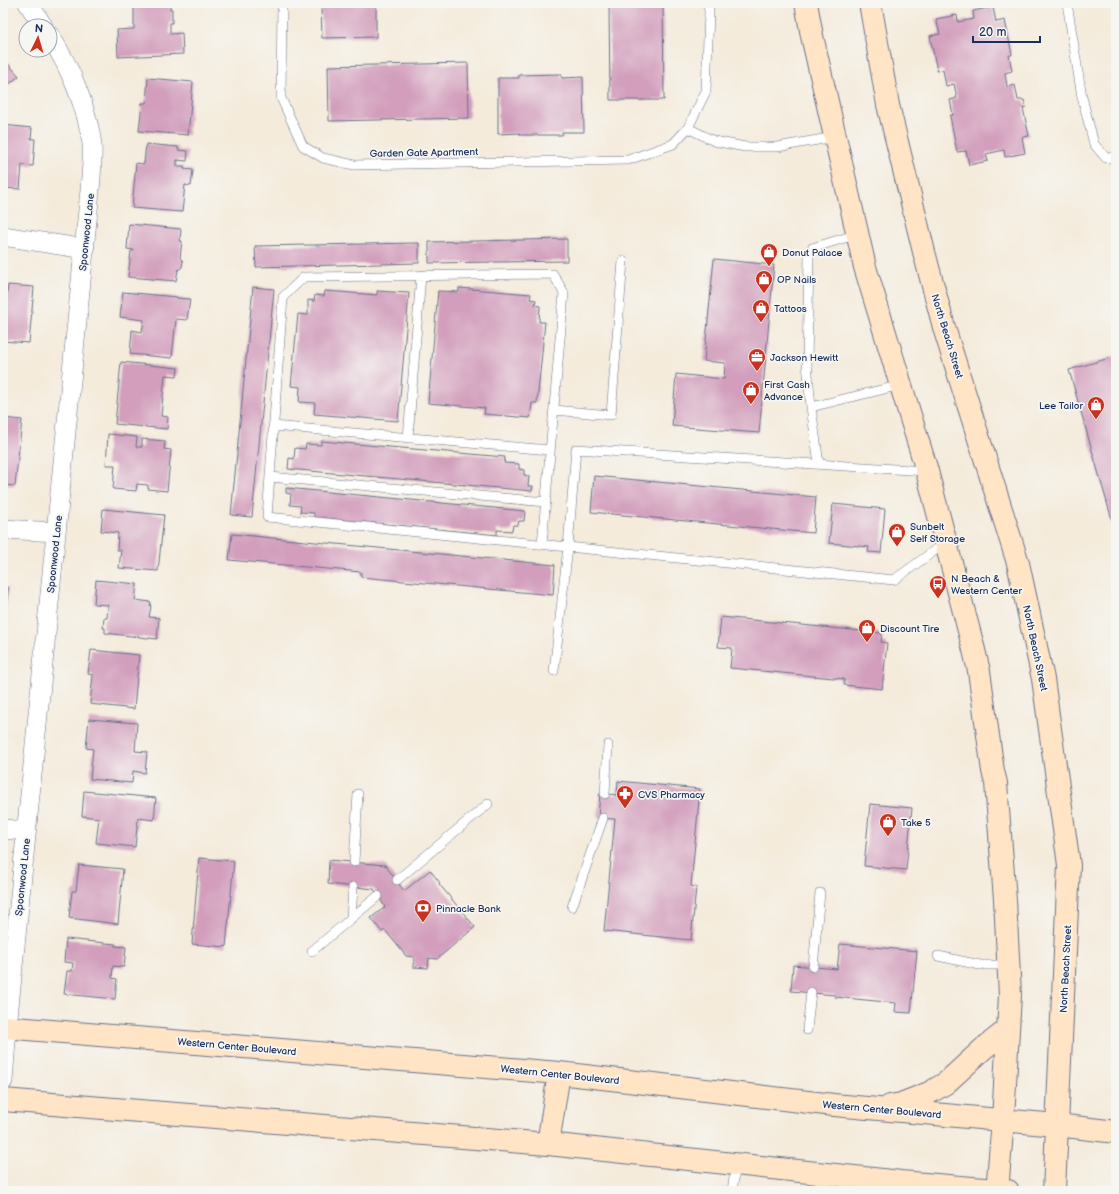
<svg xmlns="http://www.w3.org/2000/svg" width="1119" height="1194" viewBox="0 0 1119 1194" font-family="'Balsamiq Sans',sans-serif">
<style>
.building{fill:#d29ebc}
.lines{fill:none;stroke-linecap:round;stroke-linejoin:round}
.service-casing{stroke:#67718a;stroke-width:10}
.minor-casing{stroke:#67718a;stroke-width:20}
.secondary-casing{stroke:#67718a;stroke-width:24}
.service{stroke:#fff;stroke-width:9}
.minor{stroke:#fff;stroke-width:19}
.secondary{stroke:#ffe4c6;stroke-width:22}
.labels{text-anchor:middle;stroke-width:3.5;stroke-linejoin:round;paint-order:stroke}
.street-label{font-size:10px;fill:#1b2f5e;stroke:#f6f6f2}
.poi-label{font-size:10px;fill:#1b2f5e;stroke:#f6f6f2;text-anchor:start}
</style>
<rect width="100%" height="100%" fill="#f6f6f2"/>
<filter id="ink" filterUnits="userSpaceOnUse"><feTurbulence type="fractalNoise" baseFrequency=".025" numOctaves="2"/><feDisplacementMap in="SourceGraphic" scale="8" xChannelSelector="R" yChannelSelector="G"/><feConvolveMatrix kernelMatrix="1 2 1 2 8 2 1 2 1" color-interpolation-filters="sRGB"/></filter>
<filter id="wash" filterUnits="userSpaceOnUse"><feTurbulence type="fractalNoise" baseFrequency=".012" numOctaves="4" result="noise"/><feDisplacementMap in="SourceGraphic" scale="16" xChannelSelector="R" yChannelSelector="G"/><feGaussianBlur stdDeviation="0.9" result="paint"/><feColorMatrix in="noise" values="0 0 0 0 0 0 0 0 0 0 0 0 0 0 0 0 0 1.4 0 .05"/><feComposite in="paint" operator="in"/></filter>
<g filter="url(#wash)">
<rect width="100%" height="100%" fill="#f4ebdb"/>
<g id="blocks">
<path class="building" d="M134,3H170V9H172V23H170V34L182,33L183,54L118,57L117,30L134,29Z
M321,3H376V37L322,38Z
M609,3H663L664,100H610Z
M993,7L996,22L1005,20L1012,55H1009L1012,71L1005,73L1007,87L1015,85L1018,100H1024L1026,107L1023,108L1029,136L1022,137L1025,153L1005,157L1004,150L986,154L988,161L969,165L966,151L957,152L950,116L953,115L950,100L957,98L954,84L946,86L943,70L937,71L930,36L940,34L936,19L957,15L958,22L974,19L973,11Z
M4,59L19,76L3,89V60Z
M468,63L469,118L329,121L328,66Z
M561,74L562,78L583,77L584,132H562V135H520V133L498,134V78H519V75Z
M148,78L193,82L188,135L139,131L142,103H146Z
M3,125L32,128L31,139H35L33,166L22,165L20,189L3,188Z
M146,144L178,147V150L188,151L187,161L177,160V166H184V169L193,170L191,186L185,185L182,212L132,208L136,163L144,164Z
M129,224L181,229L180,241H182L180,258L183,261L182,267L178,270L176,281L128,277L131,251H134V250L127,249Z
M567,239V261L429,263V242Z
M419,243V263L256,267L255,246Z
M714,259L774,265L759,433L672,426L676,374L724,379L725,363L704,361Z
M8,285L34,287L29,343L3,341V305H6Z
M253,287L274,289L252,517L231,515Z
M459,288L531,294L530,299L536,300L535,305L540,306L539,322H545L537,403H532L530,418L484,414L485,408L428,403L438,291L459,292Z
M325,291L377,295V291L409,293L398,421L314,414L315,403L299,402L300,387L291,386L298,314L308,315V300L314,301L315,295L324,296Z
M123,292L177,297V298L190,299L187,320L176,319L172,358L130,354L132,330L142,332L144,320L120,317Z
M1116,356V534L1069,370Z
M121,362L178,368L177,376L165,375L161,416L168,417L167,429L115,424Z
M3,418L22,420L15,486L3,485Z
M108,434L137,437L136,447H142V439L165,441L164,449L171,450L167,491L148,489V485L137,484L136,491L113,489L115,465H106Z
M321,441L505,457L504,463L519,464V469L524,470V475L529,476L528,486H533L532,491L288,469L289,458L294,459L295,448L305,449L306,444L321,445Z
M594,476L816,497L813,533L591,512Z
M286,488L525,511L524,521H519L518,525H513L512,531L497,530V535L314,517V513L300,512L301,506L290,505L291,494L286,493Z
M833,504L885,509L881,553L868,552L869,547L829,543Z
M103,509L164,515L158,571L119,568L121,550H117L118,533L101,531Z
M232,534L555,565L553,595L361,577V572L229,560Z
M96,580L137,584L135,600L151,602L150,606H151L149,617L159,618L157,639L105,633V628H103L104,618H107L108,605L94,604Z
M3,587L8,588L4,629H3Z
M721,617L882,633L881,642L887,643L882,689L844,685V679L730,668L732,648L718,647Z
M91,650L139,655L134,709L90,704L93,675L88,674Z
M89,719L137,723L135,751L147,752L145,773L133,771L132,783L90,779L93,749L86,748Z
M618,781L700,789L691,886L696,887L691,940L604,931L615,819L598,818L600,793L617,795Z
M84,791L156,798L154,820L138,818L135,847L96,843L99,818L82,816Z
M870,804L912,808L906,870L864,866Z
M199,858L234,861L226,947L192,944Z
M329,860L385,865L404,891L430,870L440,883L439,884L475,927L437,959L429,958L428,968L413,967L414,957L406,956L385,930L382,932L371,918L385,907L374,889L328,884Z
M79,865L123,869L118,924L69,918L72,891H76Z
M66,939L115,944V946L126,947L124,967L113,966L112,978L117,979L115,999L64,994L67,971H72L73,963L64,962Z
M840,944L917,951L911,1013L895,1012L896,1003L835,997V995L791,991L793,965L837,969Z"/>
</g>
</g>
<g filter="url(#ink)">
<use href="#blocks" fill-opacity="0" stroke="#67718a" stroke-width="1"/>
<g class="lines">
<defs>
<path id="service" d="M282,3L281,98L303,146L323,158L354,165L628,160L673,144L688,128L706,91L709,12L708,3
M1067,3L1082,97L1094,144L1106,158L1116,157
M688,128L714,141L745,147H777L835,137
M811,407L807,363L809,255L812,248L858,234
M554,410L611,415L623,261
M273,426L550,450
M408,438L421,275
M819,464L811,407L901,385
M270,477L546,502
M542,544L564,293L553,274L304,277L283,297L267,517L568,547L576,449L926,471
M554,671L568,547L894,580L945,543
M605,794L608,745
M354,862L358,794
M397,880L488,804
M572,907L603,818
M351,919L353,887
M312,951L378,896
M938,956L980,965H1008
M813,967L820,893
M807,1030L811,992
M732,1191L736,1164"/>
<path id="minor" d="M28,3L43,26
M3,236L85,249
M3,529L56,532
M3,829L26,831
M3,1081L7,1027L90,190C91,176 93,158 92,144C87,107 70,67 50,36"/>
<path id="secondary" d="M806,3L812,36L865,267L927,471L973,646L979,671L993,771L996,783L1005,900L1010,995L1003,1120L997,1191
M870,3L888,105L924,252L945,331L1018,563L1043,679L1069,865L1054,1191
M3,1027L559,1073L834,1105L1057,1125L1116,1132
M3,1100L548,1144L901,1182L1008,1191
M890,1106L901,1104L929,1093L946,1083L983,1049L1008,1029
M548,1144L559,1073"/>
</defs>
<use href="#service" class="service-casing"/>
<use href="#minor" class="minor-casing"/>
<use href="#secondary" class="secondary-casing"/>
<use href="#service" class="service"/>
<use href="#minor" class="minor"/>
<use href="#secondary" class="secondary"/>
</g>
</g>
<defs>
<symbol id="shop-pin" viewBox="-11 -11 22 30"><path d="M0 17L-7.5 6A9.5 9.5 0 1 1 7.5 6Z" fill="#c8321e" stroke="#f6f6f2"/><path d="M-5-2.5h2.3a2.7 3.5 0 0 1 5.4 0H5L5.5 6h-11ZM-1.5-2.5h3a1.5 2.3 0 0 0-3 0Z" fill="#fff"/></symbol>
<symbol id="office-pin" viewBox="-11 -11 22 30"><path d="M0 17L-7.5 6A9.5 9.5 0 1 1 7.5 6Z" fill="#c8321e" stroke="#f6f6f2"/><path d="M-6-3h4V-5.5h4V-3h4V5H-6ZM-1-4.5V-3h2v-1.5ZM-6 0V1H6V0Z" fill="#fff"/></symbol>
<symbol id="bus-pin" viewBox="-11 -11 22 30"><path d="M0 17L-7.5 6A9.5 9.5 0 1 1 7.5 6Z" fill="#c8321e" stroke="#f6f6f2"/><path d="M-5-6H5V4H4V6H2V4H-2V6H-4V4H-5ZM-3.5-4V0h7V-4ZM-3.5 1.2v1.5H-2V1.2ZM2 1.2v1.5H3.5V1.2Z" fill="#fff"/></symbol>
<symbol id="pharmacy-pin" viewBox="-11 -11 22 30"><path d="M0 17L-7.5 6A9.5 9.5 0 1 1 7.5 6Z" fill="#c8321e" stroke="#f6f6f2"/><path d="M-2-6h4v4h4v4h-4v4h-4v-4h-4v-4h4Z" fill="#fff"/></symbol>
<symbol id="bank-pin" viewBox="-11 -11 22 30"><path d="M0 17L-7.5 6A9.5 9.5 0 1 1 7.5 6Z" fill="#c8321e" stroke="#f6f6f2"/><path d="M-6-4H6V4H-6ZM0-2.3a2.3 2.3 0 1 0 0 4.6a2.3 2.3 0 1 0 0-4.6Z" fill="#fff"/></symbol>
</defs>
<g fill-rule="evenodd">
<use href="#shop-pin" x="759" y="242" width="20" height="27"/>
<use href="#shop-pin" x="754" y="269" width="20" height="27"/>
<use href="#shop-pin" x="751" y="298" width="20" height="27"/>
<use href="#office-pin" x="747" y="347" width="20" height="27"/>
<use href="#shop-pin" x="741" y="380" width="20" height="27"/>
<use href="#shop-pin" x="1086" y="395" width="20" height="27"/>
<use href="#shop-pin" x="887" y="522" width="20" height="27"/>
<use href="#bus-pin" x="928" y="574" width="20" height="27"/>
<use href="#shop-pin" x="857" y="618" width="20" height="27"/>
<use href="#pharmacy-pin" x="615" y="784" width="20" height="27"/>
<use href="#shop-pin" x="878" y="812" width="20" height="27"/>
<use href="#bank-pin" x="413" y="898" width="20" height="27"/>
</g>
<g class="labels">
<g class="street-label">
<text transform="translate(424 152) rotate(-1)" y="4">Garden Gate Apartment</text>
<text transform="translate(86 232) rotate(-84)" y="4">Spoonwood Lane</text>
<text transform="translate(948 336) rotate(73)" y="4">North Beach Street</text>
<text transform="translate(54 554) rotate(-84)" y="4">Spoonwood Lane</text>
<text transform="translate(1036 648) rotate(78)" y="4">North Beach Street</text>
<text transform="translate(22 877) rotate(-84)" y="4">Spoonwood Lane</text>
<text transform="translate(1065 969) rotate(-87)" y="4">North Beach Street</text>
<text transform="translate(237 1046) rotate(5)" y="4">Western Center Boulevard</text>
<text transform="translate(560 1074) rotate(6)" y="4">Western Center Boulevard</text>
<text transform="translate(882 1109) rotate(5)" y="4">Western Center Boulevard</text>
</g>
<g class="poi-label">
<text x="782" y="256">Donut Palace</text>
<text x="777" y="283">OP Nails</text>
<text x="774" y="312">Tattoos</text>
<text x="770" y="361">Jackson Hewitt</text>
<text x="764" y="388">First Cash<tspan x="764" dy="12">Advance</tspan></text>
<text x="1083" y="409" text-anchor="end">Lee Tailor</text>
<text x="910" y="530">Sunbelt<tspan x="910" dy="12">Self Storage</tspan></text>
<text x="951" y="582">N Beach &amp;<tspan x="951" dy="12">Western Center</tspan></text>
<text x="880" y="632">Discount Tire</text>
<text x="638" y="798">CVS Pharmacy</text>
<text x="901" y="826">Take 5</text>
<text x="436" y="912">Pinnacle Bank</text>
</g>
</g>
<rect width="1119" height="1194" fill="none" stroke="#f6f6f2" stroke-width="16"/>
<g transform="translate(38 38) rotate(5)"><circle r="19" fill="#f6f6f2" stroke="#9ea6b7"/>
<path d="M0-3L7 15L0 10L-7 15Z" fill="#c8321e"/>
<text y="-6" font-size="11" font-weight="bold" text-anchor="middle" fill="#1b2f5e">N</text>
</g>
<path d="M973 36v6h67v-6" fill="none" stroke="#1b2f5e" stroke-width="2"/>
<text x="979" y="36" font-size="12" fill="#1b2f5e" stroke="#f6f6f2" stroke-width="3" paint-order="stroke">20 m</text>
</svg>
